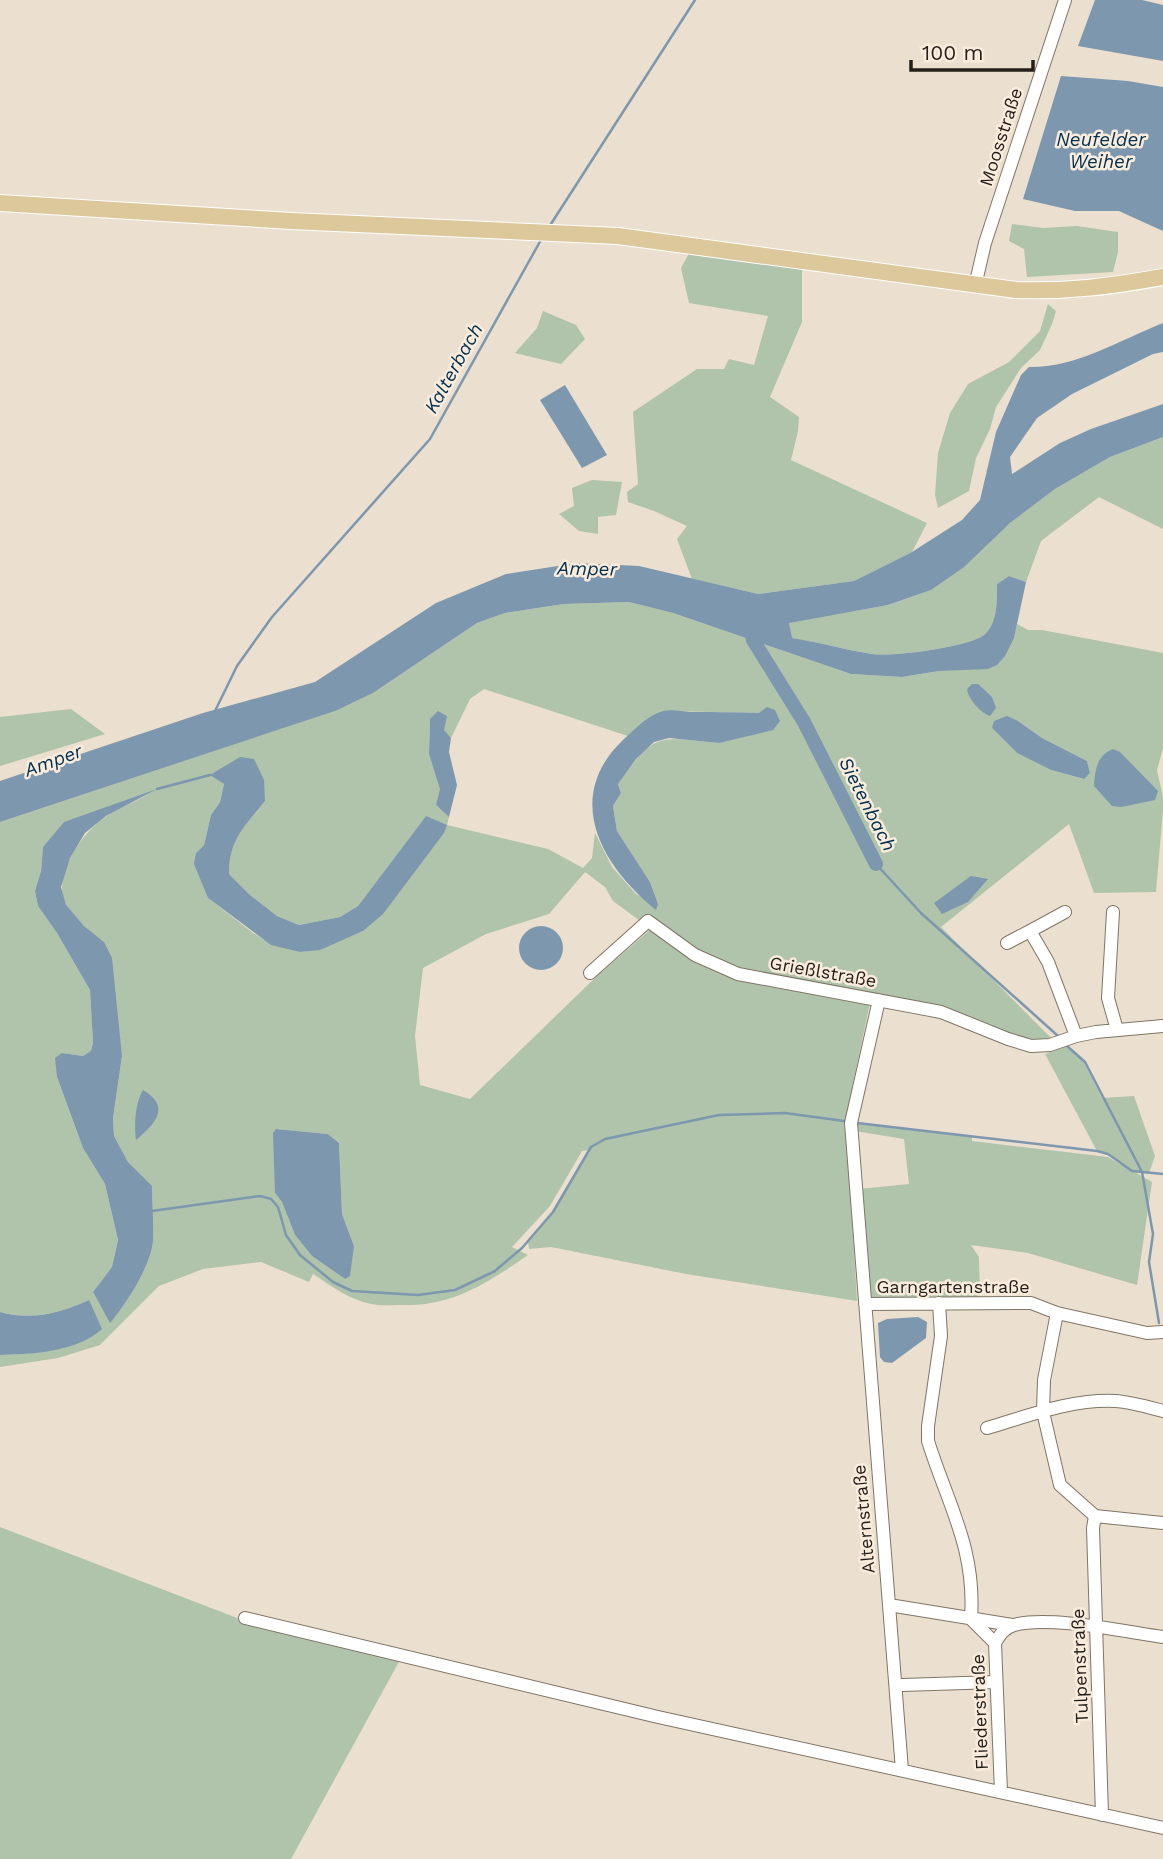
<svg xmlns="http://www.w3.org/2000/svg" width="1163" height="1859" viewBox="0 0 1163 1859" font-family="'Work Sans',sans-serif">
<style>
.green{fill:#afc4ab;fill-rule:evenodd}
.water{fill:#7d97ae}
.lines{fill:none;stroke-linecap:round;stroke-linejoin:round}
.stream{stroke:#7d97ae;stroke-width:2.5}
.river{stroke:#7d97ae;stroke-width:14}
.minor-casing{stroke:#807566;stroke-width:14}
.major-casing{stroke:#fff;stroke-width:18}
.minor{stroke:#fff;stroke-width:12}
.major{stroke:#dcc89a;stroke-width:16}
.labels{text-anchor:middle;stroke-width:5;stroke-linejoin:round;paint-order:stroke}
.street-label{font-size:18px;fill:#241f19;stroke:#f9ecdc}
.water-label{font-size:19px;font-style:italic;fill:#003151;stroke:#f9ecdc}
</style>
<rect width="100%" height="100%" fill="#ebdfcf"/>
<path class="green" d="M1012,224L1043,228L1077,226L1118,232V252L1113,272L1027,277L1024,249L1009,241Z
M692,248L802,267V322L770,397L799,417L798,431L791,460L927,523L912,552L854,581L758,594L692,579L677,539L687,526L654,511L628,502L627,492L638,484L633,412L697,369H724L729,359L754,365L768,316L689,303L681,268Z
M1048,304L1056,311L1052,324L1040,350L1021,368L996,407L990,429L976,458L969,491L938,508L935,495L938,453L950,413L968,384L1009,362L1040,331Z
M543,311L576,325L585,339L561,364L515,353L537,328Z
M1163,437V529L1099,497L1041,541L1026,582L1009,576L997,584C997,600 998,623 984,635C969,647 892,657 872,654C845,650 818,642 791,638L789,622L888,605L931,590L1010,523L1055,489L1110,457Z
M592,480L622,482L616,515L598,517V534L579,531L559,514L574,506L572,488Z
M629,602L673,613L851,674L902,677L939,671L1014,638L1017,624L1028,630H1042L1163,653V748L1157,770L1163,797V810L1156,892L1094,893L1069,824L941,927L1051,1038L1026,1040L935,1005L872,993L844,1127L847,1128L857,1301L686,1274L551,1247L529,1249L528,1242L553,1212L588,1150L582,1151L550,1206L512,1247L528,1255C486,1284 452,1307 399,1305C390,1305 379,1306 371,1304C350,1300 331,1286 313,1274L309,1282L261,1262L203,1269L159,1286L100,1345L58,1358L0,1367V1355L25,1354L63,1347L89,1300C61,1313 31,1321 0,1312V822L334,711L373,693L477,623L505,613L564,604ZM484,689L628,736L642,723L663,711L759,713L719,743C657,737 655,731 618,784L621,793L613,806L617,831L650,882L658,904L636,894L612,867L595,833L592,858L583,868L548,849L447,825L449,817L436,805L441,789L429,754L430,719L451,738L470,699ZM1018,721L1042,738L1087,761L1090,773L1083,779L1051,770L1017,753L992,728ZM211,775L265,801C244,827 229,840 229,874L250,895L277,916L299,925L340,917L358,906L426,816L363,931L320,949L301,952L271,944L253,933L208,898L196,853L204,845L211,815L220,802L224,784ZM151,792C137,802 119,807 104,818C82,833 51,876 66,905C73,919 91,932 104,942L122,1056L113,1118L114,1136L128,1162L152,1187C152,1204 154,1223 153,1241C151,1266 126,1304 110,1322L93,1292L112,1267L118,1240L105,1184L83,1148L57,1077L62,1053L83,1056L91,1052L93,1043L90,990L57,933L38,906L35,891L41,871L43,847ZM585,872L605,887L613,901L651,929L596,977L470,1099L420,1085L415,1036L423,968L486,934L549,914ZM276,1129L328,1134L339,1143L342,1214L354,1246L345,1279L312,1256L295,1235L282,1202L275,1193Z
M71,709L105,734L0,766V717Z
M1067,1046L1083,1061L1102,1098L1134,1096L1155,1156L1149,1173L1133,1171L1152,1182L1137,1285L1028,1253L971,1245L979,1257L980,1299L871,1302L859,1189L909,1184L904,1139L855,1131L857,1123L972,1137V1141L1108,1157L1123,1166L1108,1154L1097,1151L1045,1054Z
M0,1527L245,1621L401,1658L291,1859H0Z"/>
<path class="water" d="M1095,0H1142L1163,5V61L1078,46Z
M1061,76L1128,81L1163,87V231L1119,211H1075L1023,199Z
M1163,323V352L1153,354L1072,394L1037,418L1010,457L1012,474L1060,443L1091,429L1163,404V437L1110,457L1055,489L1010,523L964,567L931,590L888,605L789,623L792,638C819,642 845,650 872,654C892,657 969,647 984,635C998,623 997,600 997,584L1009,576L1026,582L1014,638L1005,656L997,665L988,669L939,671L902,677L851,674L673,613L629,602L564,604L505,613L477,623L373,693L335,711L0,822V781L203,713L315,682L436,603L506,574L577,563L639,566L758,594L854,581L912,552L962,520L980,500L996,432L1021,375L1029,367C1076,368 1120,340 1163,323Z
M565,385L607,455L582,468L540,400Z
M972,684H978L992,697L996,708L990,716C981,713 968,699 967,689Z
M767,707L775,710L780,721L773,730L719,743L669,738L654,742L636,759L618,784L621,793L613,806L617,831L650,882L658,904L656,910C601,866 562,797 624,739C635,729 648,715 663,711C671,709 682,711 690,712C713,712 736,712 759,713Z
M438,711L447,716L444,730L451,738L449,752L457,785L449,817L436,805L440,789L429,754L430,719Z
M1007,716L1018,721L1042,738L1087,761L1090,773L1084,779L1051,770L1017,753L992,728L994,721Z
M1113,749L1120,752L1158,791L1155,800L1121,807L1112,806L1094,786C1095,770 1097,755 1113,749Z
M240,757L254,759L264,780L265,801C244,827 229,840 229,874L250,895L277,916L299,925L340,917L358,906L426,816L447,825L444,833L383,914L363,931L320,950L300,952L271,945L208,898L194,864L196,853L204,845L211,815L220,802L224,784L210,775Z
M157,789L106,816L85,833L70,858L61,887L66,905L84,926L104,942L112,958L122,1056L113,1118L114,1136L128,1162L152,1186C152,1204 154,1223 153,1241C151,1266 126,1304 110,1323L93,1292L112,1267L118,1240L105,1184L83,1148L57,1077L55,1058L62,1053L83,1056L91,1051L93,1043L90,990L57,933L38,906L35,891L41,871L43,847L64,822Z
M971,876L988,879L968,902L942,914L934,903Z
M519 948a22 22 0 1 1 44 0a22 22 0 1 1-44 0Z
M143,1090C173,1108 153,1125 136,1140C134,1126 135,1103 143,1090Z
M276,1129L328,1134L339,1143L342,1214L354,1246L350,1276L345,1279L312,1256L295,1235L282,1202L275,1193L273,1133Z
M89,1300L102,1329C76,1352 34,1354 0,1355V1312C31,1321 61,1313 89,1300Z
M918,1317L927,1322L926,1338L892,1363L884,1362L880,1357L878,1323L887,1319Z"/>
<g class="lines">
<path class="stream" d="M549,227L695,0
M215,711L237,666L272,617L430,439L542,238
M157,789L210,775
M876,864L921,913L1058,1036
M1067,1046L1085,1062L1142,1172L1153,1234L1149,1262L1159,1323
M857,1123L1097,1151L1108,1154L1132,1171L1163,1174
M152,1211L260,1196L271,1199L278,1207L286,1235L300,1255L333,1282L352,1291L418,1295L455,1290L495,1271L522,1248L553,1212L591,1147L605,1139L719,1115L785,1113L844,1121"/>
<path class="river" d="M749,621L753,640L804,722L876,864"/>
<defs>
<path id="minor" d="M975,286L985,243L1065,0
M1065,912L1030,931L1048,962L1076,1036
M1113,912L1108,998L1117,1030
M1007,943L1030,931
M590,973L648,921L695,955L738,974L941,1012L1008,1039L1031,1046L1050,1045L1076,1036L1096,1032L1163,1026
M879,1000L851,1123L902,1770
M939,1303L941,1336L928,1426V1441C948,1505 976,1548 971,1619L995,1643
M865,1304L1031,1303L1057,1313L1147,1333L1163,1332
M1057,1313L1044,1380L1043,1412L1060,1485L1095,1516L1163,1523
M987,1428C1028,1416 1071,1399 1115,1401C1131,1402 1148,1407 1163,1411
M1095,1516L1093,1528L1102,1815
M889,1605L1012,1625
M245,1618L658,1717L1163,1828
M902,1685L996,1682
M1001,1792L995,1643C1000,1635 1004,1628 1014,1625C1048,1615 1126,1632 1163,1637"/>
<path id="major" d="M0,203L291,221L618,236L1016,290C1069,292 1112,286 1163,277"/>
</defs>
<use href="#minor" class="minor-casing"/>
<use href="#major" class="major-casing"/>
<use href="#minor" class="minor"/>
<use href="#major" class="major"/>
</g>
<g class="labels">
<g class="street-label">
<text transform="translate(1001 137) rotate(-72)" y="6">Moosstraße</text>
<text transform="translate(823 972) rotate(10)" y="6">Grießlstraße</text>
<text x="953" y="1293">Garngartenstraße</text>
<text transform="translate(864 1519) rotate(-95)" y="6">Alternstraße</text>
<text transform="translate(1080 1666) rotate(-92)" y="6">Tulpenstraße</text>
<text transform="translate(980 1712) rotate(-92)" y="6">Fliederstraße</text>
</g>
<g class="water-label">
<text x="1101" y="146">Neufelder<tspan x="1101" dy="22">Weiher</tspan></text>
<text transform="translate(453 368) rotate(-61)" y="7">Kalterbach</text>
<text transform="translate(587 568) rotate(1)" y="7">Amper</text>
<text transform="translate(53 760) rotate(-20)" y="7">Amper</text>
<text transform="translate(868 804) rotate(63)" y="7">Sietenbach</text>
</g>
</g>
<path d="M911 60v10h122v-10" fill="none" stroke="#241f19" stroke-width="3.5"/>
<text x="922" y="60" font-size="21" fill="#241f19" stroke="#f9ecdc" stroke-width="5" paint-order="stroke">100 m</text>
</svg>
